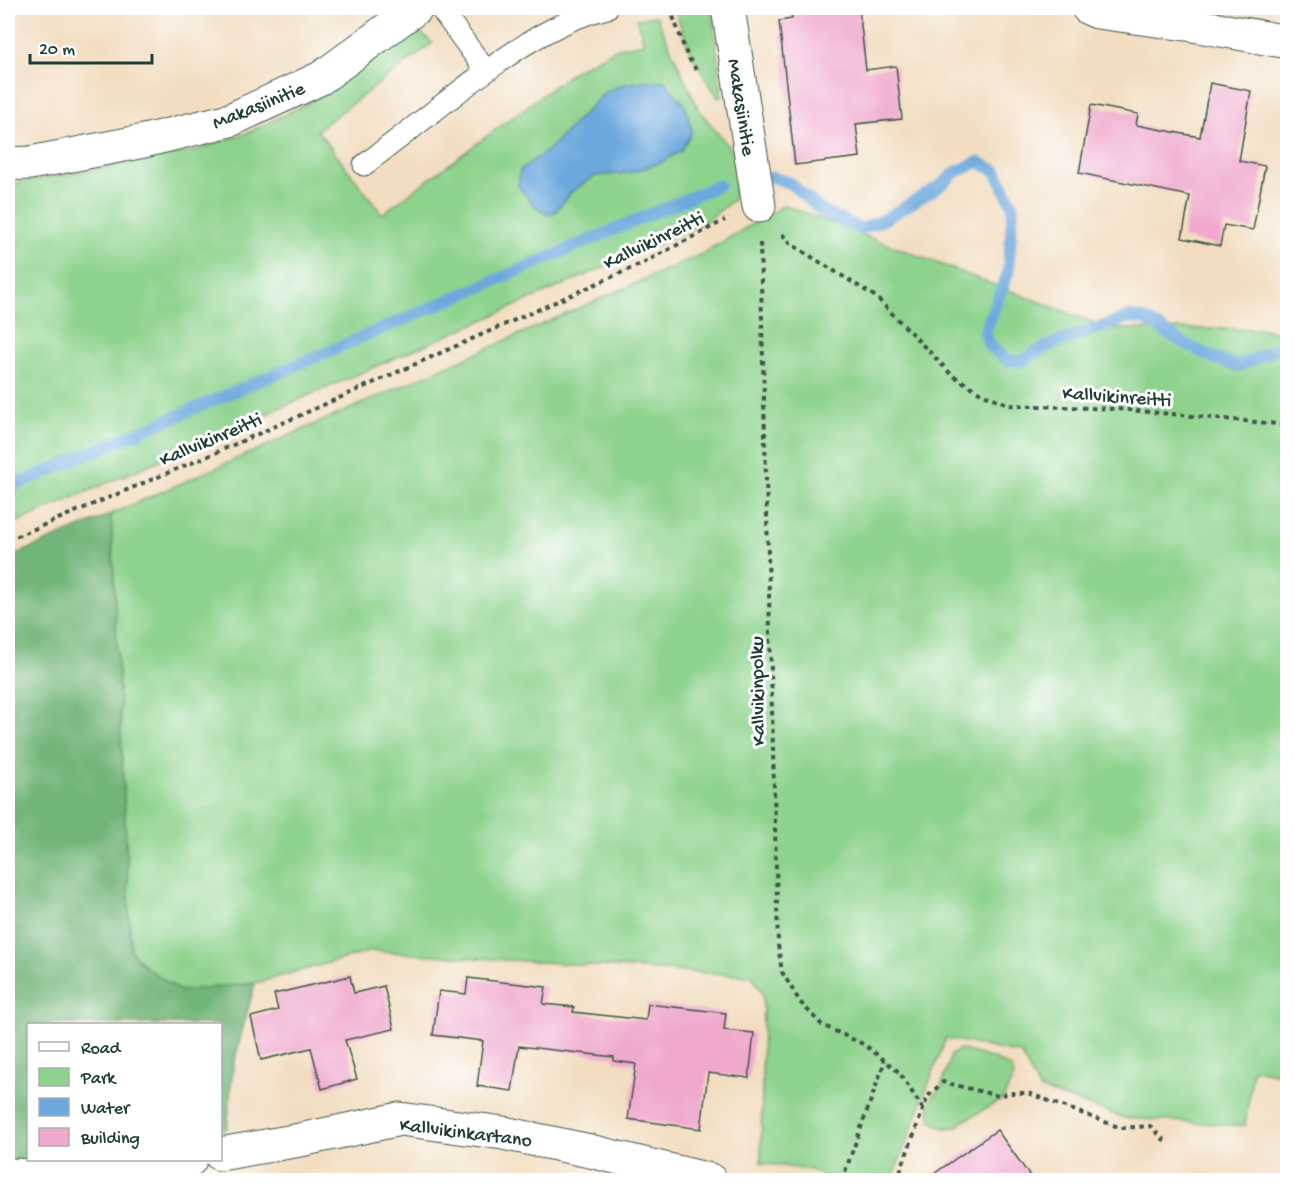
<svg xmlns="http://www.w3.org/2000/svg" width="1295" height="1188" viewBox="0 0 1295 1188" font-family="'Gochi Hand',sans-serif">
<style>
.green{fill:#8ed38d;stroke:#568860;stroke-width:1.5}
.forest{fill:#72b578;stroke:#487956;stroke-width:1.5}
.water{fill:#6ca8dd;stroke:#467288;stroke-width:1.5}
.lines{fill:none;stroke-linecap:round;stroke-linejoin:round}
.stream{stroke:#6ca8dd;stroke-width:12}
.building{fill:#f0a9cd}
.lane-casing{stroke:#3f5549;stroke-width:23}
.street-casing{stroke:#3f5549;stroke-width:35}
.path{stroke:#3f5549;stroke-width:4;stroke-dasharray:4.5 4.5;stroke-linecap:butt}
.lane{stroke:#fff;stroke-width:21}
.street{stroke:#fff;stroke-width:33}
.labels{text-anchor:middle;stroke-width:6;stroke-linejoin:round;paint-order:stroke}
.street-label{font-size:20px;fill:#1f3d34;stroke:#fff}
</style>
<rect width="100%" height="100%" fill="#fff"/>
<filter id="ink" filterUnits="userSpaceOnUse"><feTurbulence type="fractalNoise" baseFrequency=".0167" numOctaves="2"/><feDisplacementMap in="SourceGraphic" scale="12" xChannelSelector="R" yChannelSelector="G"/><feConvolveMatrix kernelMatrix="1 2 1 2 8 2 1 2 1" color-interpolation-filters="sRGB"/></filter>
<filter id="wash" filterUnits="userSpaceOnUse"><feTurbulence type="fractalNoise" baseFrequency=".008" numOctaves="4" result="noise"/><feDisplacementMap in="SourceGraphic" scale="24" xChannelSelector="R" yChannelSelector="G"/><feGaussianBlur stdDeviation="1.35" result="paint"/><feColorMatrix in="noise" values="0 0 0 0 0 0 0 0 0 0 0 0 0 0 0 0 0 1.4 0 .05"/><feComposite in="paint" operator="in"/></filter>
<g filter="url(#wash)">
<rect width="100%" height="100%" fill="#f2ddc0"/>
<path class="green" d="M674,8H710L712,10L722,97L718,98L690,52Z
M656,16L699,110L733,152L737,177L733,200L709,219L681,234L8,526V185L194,151L247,133L306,104L355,72L401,37L419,31L433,43L317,130L382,214L576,70L618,48L644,43L637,19Z
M784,205L1111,329H1263L1287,335V1075L1253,1069L1245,1126L1125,1118L1039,1089L1021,1054L946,1038L892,1180H833L810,1170L761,1163L763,994L752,976L372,951L255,983L181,991L145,967L131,951L111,514L702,254Z
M960,1049L994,1059L1011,1068L1014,1076L1003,1099L960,1123L957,1127L943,1128L931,1121L929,1107L933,1095L941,1088L951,1055Z"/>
<path class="forest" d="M111,514L131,951L145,967L181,991L255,983L233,1066L227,1129L221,1131L220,1024H28V1160L8,1162V558Z"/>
<path class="water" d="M643,81H664L684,103L692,131L681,151L660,163L629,173L595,176L572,191L555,212L547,214L534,205L518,186L520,170L548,150L605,92L621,85Z"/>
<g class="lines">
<path class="stream" d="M772,177L790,183L822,211L861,229L883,220L940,186L956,172L978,162L996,171L1013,207L1008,273L985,331L989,346L1009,361H1022L1049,345L1129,317L1147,320L1180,341L1211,357L1238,366L1288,344
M8,488L719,185"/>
</g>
<g id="blocks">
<path class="building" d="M790,8H859L866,70L896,66L902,119L856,124L860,157L795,165L779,21L792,19Z
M1210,83L1251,91L1239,161L1265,166L1253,230L1224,225L1220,246L1182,238L1190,196L1079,173L1091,105L1138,114L1136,125L1200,137Z
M350,976L354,993L384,986L394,1029L345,1040L357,1079L322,1089L311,1048L261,1060L251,1017L278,1010L274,994Z
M468,978L546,987L543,1004L574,1007L573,1012L646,1020L648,1004L726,1013L724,1030L754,1033L749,1078L708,1073L701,1129L628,1119L636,1064L614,1061V1057L519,1046L512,1091L477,1086L483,1041L433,1035L439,991L466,994Z
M997,1130L1033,1180H925Z"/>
</g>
</g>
<g filter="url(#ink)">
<use href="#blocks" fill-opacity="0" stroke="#3f5549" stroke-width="1.5"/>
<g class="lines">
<defs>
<path id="lane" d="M440,8L486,71
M364,165C393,143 423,120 452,97C499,61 548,23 607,8"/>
<path id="street" d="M728,8L759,206
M1088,8L1097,12L1193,25L1288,42
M8,164L30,163L144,141L230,120L321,78L416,8
M220,1154L300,1140L400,1119L503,1133L590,1151L710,1180
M8,1175L45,1176L190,1160"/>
</defs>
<use href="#lane" class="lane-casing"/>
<use href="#street" class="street-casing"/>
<path class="path" d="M670,8L687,55L698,73
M782,234L791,244L876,297L952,375L981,393L1010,405L1118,409L1288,425
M760,243L778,945L782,972L800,1002L822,1025L865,1045L899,1072L923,1109
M8,540L215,453L641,264L725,220
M842,1180L885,1061
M897,1180L928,1096L943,1082L999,1096L1009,1093H1028L1121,1128L1150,1126L1166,1142"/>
<use href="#lane" class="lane"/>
<use href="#street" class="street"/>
</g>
</g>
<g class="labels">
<g class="street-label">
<text transform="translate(258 104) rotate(-22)" y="7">Makasiinitie</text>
<text transform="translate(743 107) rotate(81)" y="7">Makasiinitie</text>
<text transform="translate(653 239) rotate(-26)" y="7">Kallvikinreitti</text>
<text transform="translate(1117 395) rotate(4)" y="7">Kallvikinreitti</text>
<text transform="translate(210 438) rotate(-23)" y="7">Kallvikinreitti</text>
<text transform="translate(756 691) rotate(-91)" y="7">Kallvikinpolku</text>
<text transform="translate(466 1131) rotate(7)" y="7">Kallvikinkartano</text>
</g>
</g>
<rect width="1295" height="1188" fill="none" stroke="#fff" stroke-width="30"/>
<rect x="27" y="1023" width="195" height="138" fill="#ffffff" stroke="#a5b1ae" stroke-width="1.5"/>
<rect x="39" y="1042" width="30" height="9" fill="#ffffff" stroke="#a5b1ae" stroke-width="1.5"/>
<text x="81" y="1053" font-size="18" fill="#1f3d34">Road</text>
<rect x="39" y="1068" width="30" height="18" fill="#8ed38d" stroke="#a5b1ae" stroke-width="1.5"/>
<text x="81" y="1083" font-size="18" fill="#1f3d34">Park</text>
<rect x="39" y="1098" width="30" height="18" fill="#6ca8dd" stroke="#a5b1ae" stroke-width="1.5"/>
<text x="81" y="1113" font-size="18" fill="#1f3d34">Water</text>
<rect x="39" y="1128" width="30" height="18" fill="#f0a9cd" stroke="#a5b1ae" stroke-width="1.5"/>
<text x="81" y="1143" font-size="18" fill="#1f3d34">Building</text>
<path d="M30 54v9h122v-9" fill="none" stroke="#1f3d34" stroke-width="3"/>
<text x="39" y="54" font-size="18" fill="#1f3d34" stroke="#ffffff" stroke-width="4.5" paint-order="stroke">20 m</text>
</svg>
